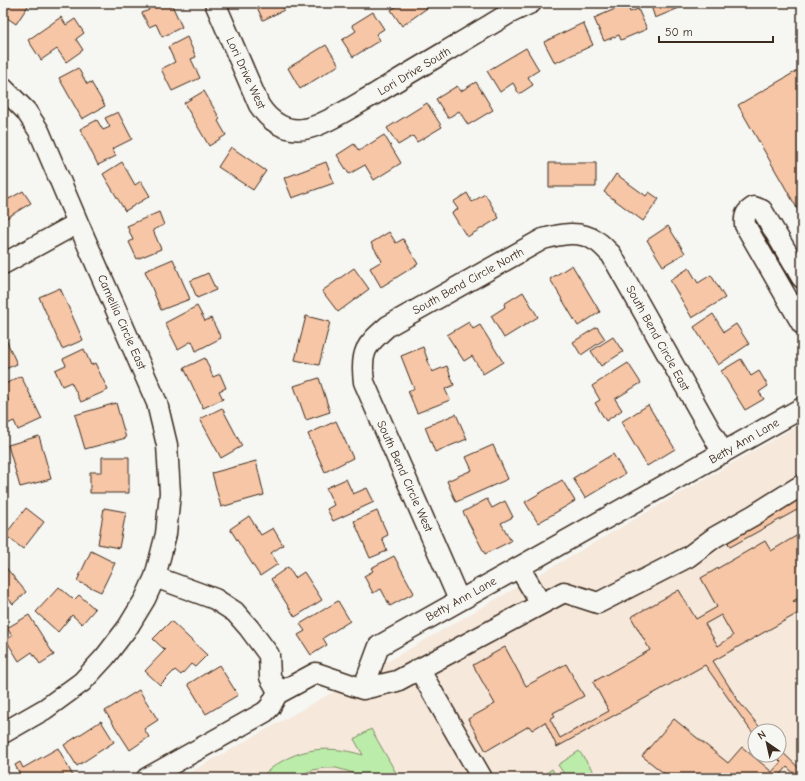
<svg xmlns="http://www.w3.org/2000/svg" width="805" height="781" viewBox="0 0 805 781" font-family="'Comic Neue',sans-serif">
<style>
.built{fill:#f6e8db;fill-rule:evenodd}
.green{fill:#bcecaa;stroke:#7c8b64}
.building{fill:#f6c6a6;stroke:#3b2a1e;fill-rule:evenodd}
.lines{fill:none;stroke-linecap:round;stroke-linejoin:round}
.minor-casing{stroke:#3b2a1e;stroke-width:23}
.minor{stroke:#f6f6f2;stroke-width:20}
.labels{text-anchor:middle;stroke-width:3;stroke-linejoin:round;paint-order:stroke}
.street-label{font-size:12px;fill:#3b2a1e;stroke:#f6f6f2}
</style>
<rect width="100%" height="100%" fill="#f6f6f2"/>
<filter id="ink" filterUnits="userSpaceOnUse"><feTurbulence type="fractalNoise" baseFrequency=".025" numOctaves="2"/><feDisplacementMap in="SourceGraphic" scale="8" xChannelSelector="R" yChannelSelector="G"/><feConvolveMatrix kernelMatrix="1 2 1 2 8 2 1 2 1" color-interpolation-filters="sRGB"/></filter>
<g filter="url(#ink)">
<path class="built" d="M802,423V778H180L399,655ZM755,731H779V755H755Z"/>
<path class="green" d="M371,729L399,778H364L347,771L336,768H324L313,770L291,778H260C290,749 323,743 363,755L354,739Z
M579,751L598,778H567L558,765Z
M552,769L557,778H539Z"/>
<path class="building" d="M3,3H30L16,24L3,15Z
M146,3H171L182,27L162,37L156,24L149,27L142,13L149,10Z
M255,3H281L284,10L263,20Z
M401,3H428L430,6L402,26L391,10Z
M650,3H691L655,18Z
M627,4L630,12L638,9L647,29L621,40L619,35L604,41L594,18Z
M373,12L384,29L376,34L380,40L353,57L342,40L356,31L352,25Z
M61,17L66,25L75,19L84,33L76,39L83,50L66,62L57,49L41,60L28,40Z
M583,23L593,45L555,63L544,42Z
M187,37L196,57L191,59L200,78L172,91L161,69L175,62L168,47Z
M326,45L339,65L300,89L288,68Z
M526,48L539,70L528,77L533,85L519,94L513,83L500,92L487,71Z
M78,68L87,84L91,82L105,106L82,119L59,78Z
M802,68V217L738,105Z
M476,82L493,110L468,125L459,111L448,118L436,99L457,86L461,91Z
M204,91L220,119L218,121L226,135L209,146L184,103Z
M427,103L442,127L417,142L413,136L398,145L387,128Z
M118,112L132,139L112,149L116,156L98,165L80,129L97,120L103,130L110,127L105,118Z
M384,135L401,163L374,180L365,165L349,174L337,155L354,144L359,151Z
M231,147L266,171L253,190L218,167Z
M122,162L135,185L141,181L150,196L125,211L103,174Z
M326,162L334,183L292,198L284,178Z
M549,163H596V187H549Z
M616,174L646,196L649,192L659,199L643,221L604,192Z
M3,189L9,199L23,191L31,203L3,220Z
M467,193L472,202L485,194L499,218L467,237L452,213L458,209L453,202Z
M159,212L164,225L153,230L161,249L137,259L129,242L133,240L127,226Z
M668,226L685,253L663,266L647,240Z
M389,232L396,243L403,239L418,264L381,287L370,268L382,261L371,243Z
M173,259L190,299L161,310L145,271Z
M572,265L600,312L578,326L550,279Z
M354,268L369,289L338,312L322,291Z
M689,268L698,283L711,275L725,298L692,318L670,280Z
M208,273L216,290L197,298L190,281Z
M60,288L83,340L62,349L39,297Z
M523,292L538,317L504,338L491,316L505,307L504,304Z
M197,306L205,321L211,318L221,338L196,351L192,341L178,349L165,323Z
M713,314L724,332L736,324L749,344L718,365L694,327Z
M306,316L330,322L319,365L295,360Z
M469,322L473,329L480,325L503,362L483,374L472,356L464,361L447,335Z
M597,327L605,339L581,355L573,342Z
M3,333L17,364L3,370Z
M613,337L623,352L601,366L591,351Z
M423,347L432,372L447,366L454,385L445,389L450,400L417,413L408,391L414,389L401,356Z
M84,349L91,365L95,363L108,390L81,402L71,382L62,386L55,370L66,365L63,359Z
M205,358L213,377L220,374L226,388L219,391L223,399L203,408L184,368Z
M741,359L751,376L759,371L768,386L759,392L764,399L745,410L721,371Z
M628,363L641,383L615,399L622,410L606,421L595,403L600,400L592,386Z
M21,376L42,419L18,430L14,421L3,426V405L9,402L3,389V385Z
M319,378L330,412L306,420L294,386Z
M116,403L126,438L85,449L75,415Z
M648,405L675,449L647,466L621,422Z
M222,408L242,446L221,458L200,419Z
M456,414L467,439L435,452L425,427Z
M336,421L353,458L325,472L308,434Z
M39,436L51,479L20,487L8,445Z
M493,445L508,479L456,502L447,481L472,470L466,457Z
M613,454L625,474L585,498L573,478Z
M102,457H129V493H90V472H102Z
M256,461L264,495L221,507L212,473Z
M346,479L353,494L367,488L374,502L333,521L327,509L334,505L326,488Z
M562,480L575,501L538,523L525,502Z
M802,496V519L797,510L730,547L726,538Z
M487,499L492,508L505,501L513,517L501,523L511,541L485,554L463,512Z
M26,508L44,522L23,549L5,535Z
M104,508L126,512L119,548L98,544Z
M377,511L388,535L382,538L387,551L370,558L354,521Z
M249,516L261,535L273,528L283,545L271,553L278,564L260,576L230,529Z
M796,536L802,547V596L793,601L794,602L802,598V611L713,661L739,702L763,731H755V735L749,728L705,665L557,747L545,722L532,730L529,726L486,751L468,719L495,704L473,665L505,647L526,686L566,664L584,696L553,713L555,716L550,719L560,738L609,711L593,682L650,650L631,617L679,590L696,619L717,607L701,578L765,541L771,551ZM721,615L733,636L718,646L705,624Z
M91,551L115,563L101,592L77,581Z
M394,556L414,593L390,606L381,589L373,593L364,576L373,571L371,568Z
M3,564L26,592L13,604L3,592Z
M288,567L295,578L304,572L322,600L295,617L271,579Z
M59,587L74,600L79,595L95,609L82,624L72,615L58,632L36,612Z
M338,601L350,621L323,638L327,645L311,655L298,635L305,631L300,624Z
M29,615L54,655L40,664L32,652L19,661L6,640L12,636L7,628Z
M171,621L207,655L195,667L191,664L181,675L175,670L160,685L145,671L165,650L153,639Z
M219,665L238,695L206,714L188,684Z
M139,690L158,720L144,729L149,737L130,750L105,711Z
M674,719L728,763L742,747L772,772L781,762L774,755H779V749L802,771V778H799L787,767L778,778H670L642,756Z
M101,721L114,742L77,766L64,745Z
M58,748L73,776L68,778H22L15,765L20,762L23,768Z
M11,774L14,778H5Z"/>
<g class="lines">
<defs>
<path id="minor" d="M215,3L259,105C269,121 285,132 304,129C322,127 358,103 375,94C419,67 464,41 508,14L531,3
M3,88L26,111L39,131L78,223L157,403L167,445L170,493L166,534L155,577L145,599L128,627L105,657L82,682L45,709L3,733
M3,264L78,223
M802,278L762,210L754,207C746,212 744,215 745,225L802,324
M519,567L541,604
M155,577L215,599L235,612L249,628L269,655L270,677L279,693
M459,600L364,382C360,351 366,345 388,326L543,239C561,234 580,230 596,241C602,244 606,250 611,254L723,453
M419,669L482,778
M363,689L379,646L802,408
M363,689L397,681L564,592L598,603L688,557L715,537L754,515L802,485
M147,778L265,712L270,707L277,694L316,673L363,689"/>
</defs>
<use href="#minor" class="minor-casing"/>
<use href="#minor" class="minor"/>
</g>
</g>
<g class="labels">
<g class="street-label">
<text transform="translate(414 71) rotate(-31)" y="4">Lori Drive South</text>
<text transform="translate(246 73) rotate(65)" y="4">Lori Drive West</text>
<text transform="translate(468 281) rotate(-29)" y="4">South Bend Circle North</text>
<text transform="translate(122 322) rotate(66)" y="4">Camellia Circle East</text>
<text transform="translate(658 338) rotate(61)" y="4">South Bend Circle East</text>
<text transform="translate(744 441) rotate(-30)" y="4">Betty Ann Lane</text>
<text transform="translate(405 476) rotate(66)" y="4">South Bend Circle West</text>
<text transform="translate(461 599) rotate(-29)" y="4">Betty Ann Lane</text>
</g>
</g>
<rect width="805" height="781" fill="none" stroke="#f6f6f2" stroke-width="16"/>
<rect x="8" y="8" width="789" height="765" fill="none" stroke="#3b2a1e" stroke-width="1.5" filter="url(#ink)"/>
<g transform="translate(767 743) rotate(326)"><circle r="19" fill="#f6f6f2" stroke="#aba49d"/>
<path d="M0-3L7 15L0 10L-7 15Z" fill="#3b2a1e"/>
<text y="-6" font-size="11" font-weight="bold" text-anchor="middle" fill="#3b2a1e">N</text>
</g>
<path d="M659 36v6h114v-6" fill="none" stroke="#3b2a1e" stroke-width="2"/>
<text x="665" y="36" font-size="12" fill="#3b2a1e" stroke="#f6f6f2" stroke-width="3" paint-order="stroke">50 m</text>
</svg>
